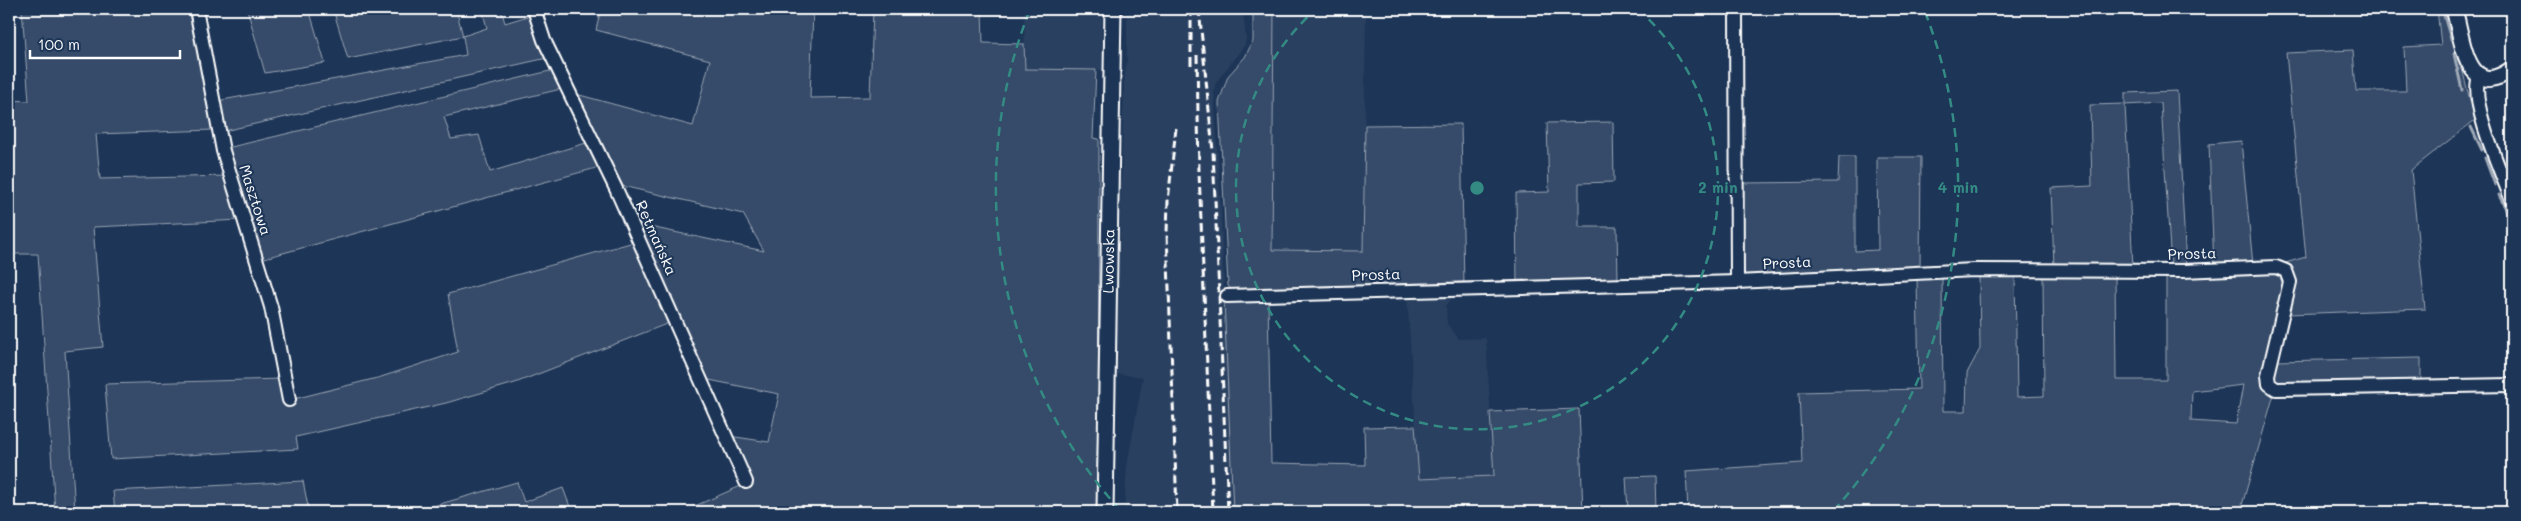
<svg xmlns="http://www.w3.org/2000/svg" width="2521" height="521" viewBox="0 0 2521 521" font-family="Mali,sans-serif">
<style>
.built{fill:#2a4161}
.green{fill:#364b69;stroke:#9aa5b4;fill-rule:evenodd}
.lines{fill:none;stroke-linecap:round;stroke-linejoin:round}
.stream{stroke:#a0aab8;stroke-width:3}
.minor-casing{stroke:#fff;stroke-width:16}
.major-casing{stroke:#fff;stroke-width:19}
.minor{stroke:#1d3557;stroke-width:12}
.major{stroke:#1d3557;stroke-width:15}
.rail{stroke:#fff;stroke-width:3;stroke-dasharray:8 4;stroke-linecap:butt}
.ring{fill:none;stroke:#338b84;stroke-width:2.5;stroke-dasharray:9 6}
.labels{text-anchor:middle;stroke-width:4;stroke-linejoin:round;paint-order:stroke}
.street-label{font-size:15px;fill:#fff;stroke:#1d3557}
.centre{fill:#338b84;stroke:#1d3557;stroke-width:2.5}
.ring-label{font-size:15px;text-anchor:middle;font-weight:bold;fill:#338b84;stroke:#1d3557;stroke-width:4;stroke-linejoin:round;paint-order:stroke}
</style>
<rect width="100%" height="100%" fill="#1d3557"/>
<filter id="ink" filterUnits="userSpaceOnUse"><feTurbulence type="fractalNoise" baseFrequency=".02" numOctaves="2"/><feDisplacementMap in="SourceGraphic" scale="10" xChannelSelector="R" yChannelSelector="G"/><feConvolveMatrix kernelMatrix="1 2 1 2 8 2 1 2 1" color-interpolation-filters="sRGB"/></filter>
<g filter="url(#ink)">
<path class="built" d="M1024,9H1102V70L1025,69Z
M1127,9H1243L1246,40L1244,46L1220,77L1215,85L1214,93L1220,190L1233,512H1124L1127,466L1143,377L1116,374L1124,84L1127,59Z
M1274,9H1366L1363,251L1272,250Z
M1456,293L1446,306L1447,324L1459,339L1486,338L1494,476L1419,479L1407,295Z"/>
<path class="green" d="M22,9H188L214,130L96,134L100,179L228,176L241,220L93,227L103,347L65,351L75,512H55L38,254H9V100L29,101Z
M247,9H309L325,63L265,73Z
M333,9H456L463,36L487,28L482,9H501L505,23L531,15L547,58L224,131L217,101L466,55L463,36L348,59Z
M601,9H813L810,98L870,97L873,9H982L983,43L1024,44L1025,69L1096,70L1093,138L1099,139L1098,512H681L743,485L729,436L769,442L779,394L704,379L636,224L764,251L743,214L618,185L576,94L693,126L710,60L596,30Z
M1253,9H1274L1272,250L1363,251L1365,125L1461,124L1464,287L1235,292L1228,286L1219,102L1228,76L1245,57L1253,41Z
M2437,9H2447L2475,120L2411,170L2425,309L2288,314L2293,299L2294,280L2278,265L2306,257L2286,53L2353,50L2356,91H2406L2404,47L2441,45Z
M554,70L561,89L444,117L451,139L479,135L490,172L586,143L600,167L261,259L227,148Z
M2177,91L2186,268L2171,267L2161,103L2125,105L2133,268L2054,267L2051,188L2092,186L2090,105L2125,104V93Z
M1613,122L1614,182L1579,183V227H1617L1618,282L1517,285L1516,193L1549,192L1547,123Z
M2241,141L2253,265L2214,267L2209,144Z
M1839,157H1855V251L1878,250L1877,157H1921L1920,268L1746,276L1742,269V183L1838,182Z
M634,242L669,323L515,383L446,403L296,437L298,449L111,459L105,384L281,379L294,399L381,377L458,352L448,294Z
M2279,270L2285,276L2263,382L2274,394L2240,512H1688L1686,471L1802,463L1799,392L1919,389L1917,277H1942L1943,411H1966L1967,373L1980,349L1979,275H2015L2017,397L2044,396L2043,275L2115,274L2116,380H2166V275ZM2243,385L2236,424L2191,421L2192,391Z
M1224,299H1268L1271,463L1365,465L1364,427L1415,426L1419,479L1494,476L1490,412L1579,409L1583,512H1233Z
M2421,358V382L2276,384L2271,378L2275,361Z
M1655,476L1656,512H1628L1626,477Z
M303,481L309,512H115L113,491Z
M517,482L524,502L563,488L572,512H412Z"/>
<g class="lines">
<path class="stream" d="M2442,9L2451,39
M2454,54L2462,90
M2471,127L2482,150
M2485,158L2495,185
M2499,195L2509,215
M2512,225V226"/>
<defs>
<path id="minor" d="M196,9L223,151L271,307L289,400
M534,9L544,40L617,191L746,482
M1736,9L1737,282
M2479,77C2469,102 2502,174 2512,201
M1227,296L1737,282L1974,270L2183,271L2276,267L2286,271L2290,282L2268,375L2269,384L2276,389L2512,385"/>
<g id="major">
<path d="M2454,9C2463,40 2466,102 2512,69"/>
<path id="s1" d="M1105,512L1113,9"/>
</g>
</defs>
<use href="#minor" class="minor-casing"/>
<use href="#major" class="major-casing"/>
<use href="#minor" class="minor"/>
<use href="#major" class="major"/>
<path class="rail" d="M1199,9L1213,151L1228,512
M1197,55L1199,172L1213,512
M1191,65V9
M1176,128L1168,201L1167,233L1177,512"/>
</g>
</g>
<g class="ring">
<path d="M1638 9A241 241 0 1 1 1316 9"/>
<path d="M1120 510A481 481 0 0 1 1029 12M1925 12A481 481 0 0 1 1834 510"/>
</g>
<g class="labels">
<g class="street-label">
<text transform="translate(255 200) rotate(72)" y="5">Masztowa</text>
<text transform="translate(656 238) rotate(66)" y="5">Retmańska</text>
<text transform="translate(2192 254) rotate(-2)" y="5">Prosta</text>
<text dy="5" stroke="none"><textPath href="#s1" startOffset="251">Lwowska</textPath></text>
<text transform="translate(1787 263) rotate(-3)" y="5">Prosta</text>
<text transform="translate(1376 275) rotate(-2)" y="5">Prosta</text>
</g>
</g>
<circle cx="1477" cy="188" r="8" class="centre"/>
<g class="ring-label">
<text x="1718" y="193">2 min</text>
<text x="1958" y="193">4 min</text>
</g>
<rect width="2521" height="521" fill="none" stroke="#1d3557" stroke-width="30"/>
<rect x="15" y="15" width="2491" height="491" fill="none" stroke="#fff" stroke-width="2" filter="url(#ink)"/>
<path d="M30 50v8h150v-8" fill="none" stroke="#ffffff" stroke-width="2.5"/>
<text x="38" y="50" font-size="15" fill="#ffffff" stroke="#1d3557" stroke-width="4" paint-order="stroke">100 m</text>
</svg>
